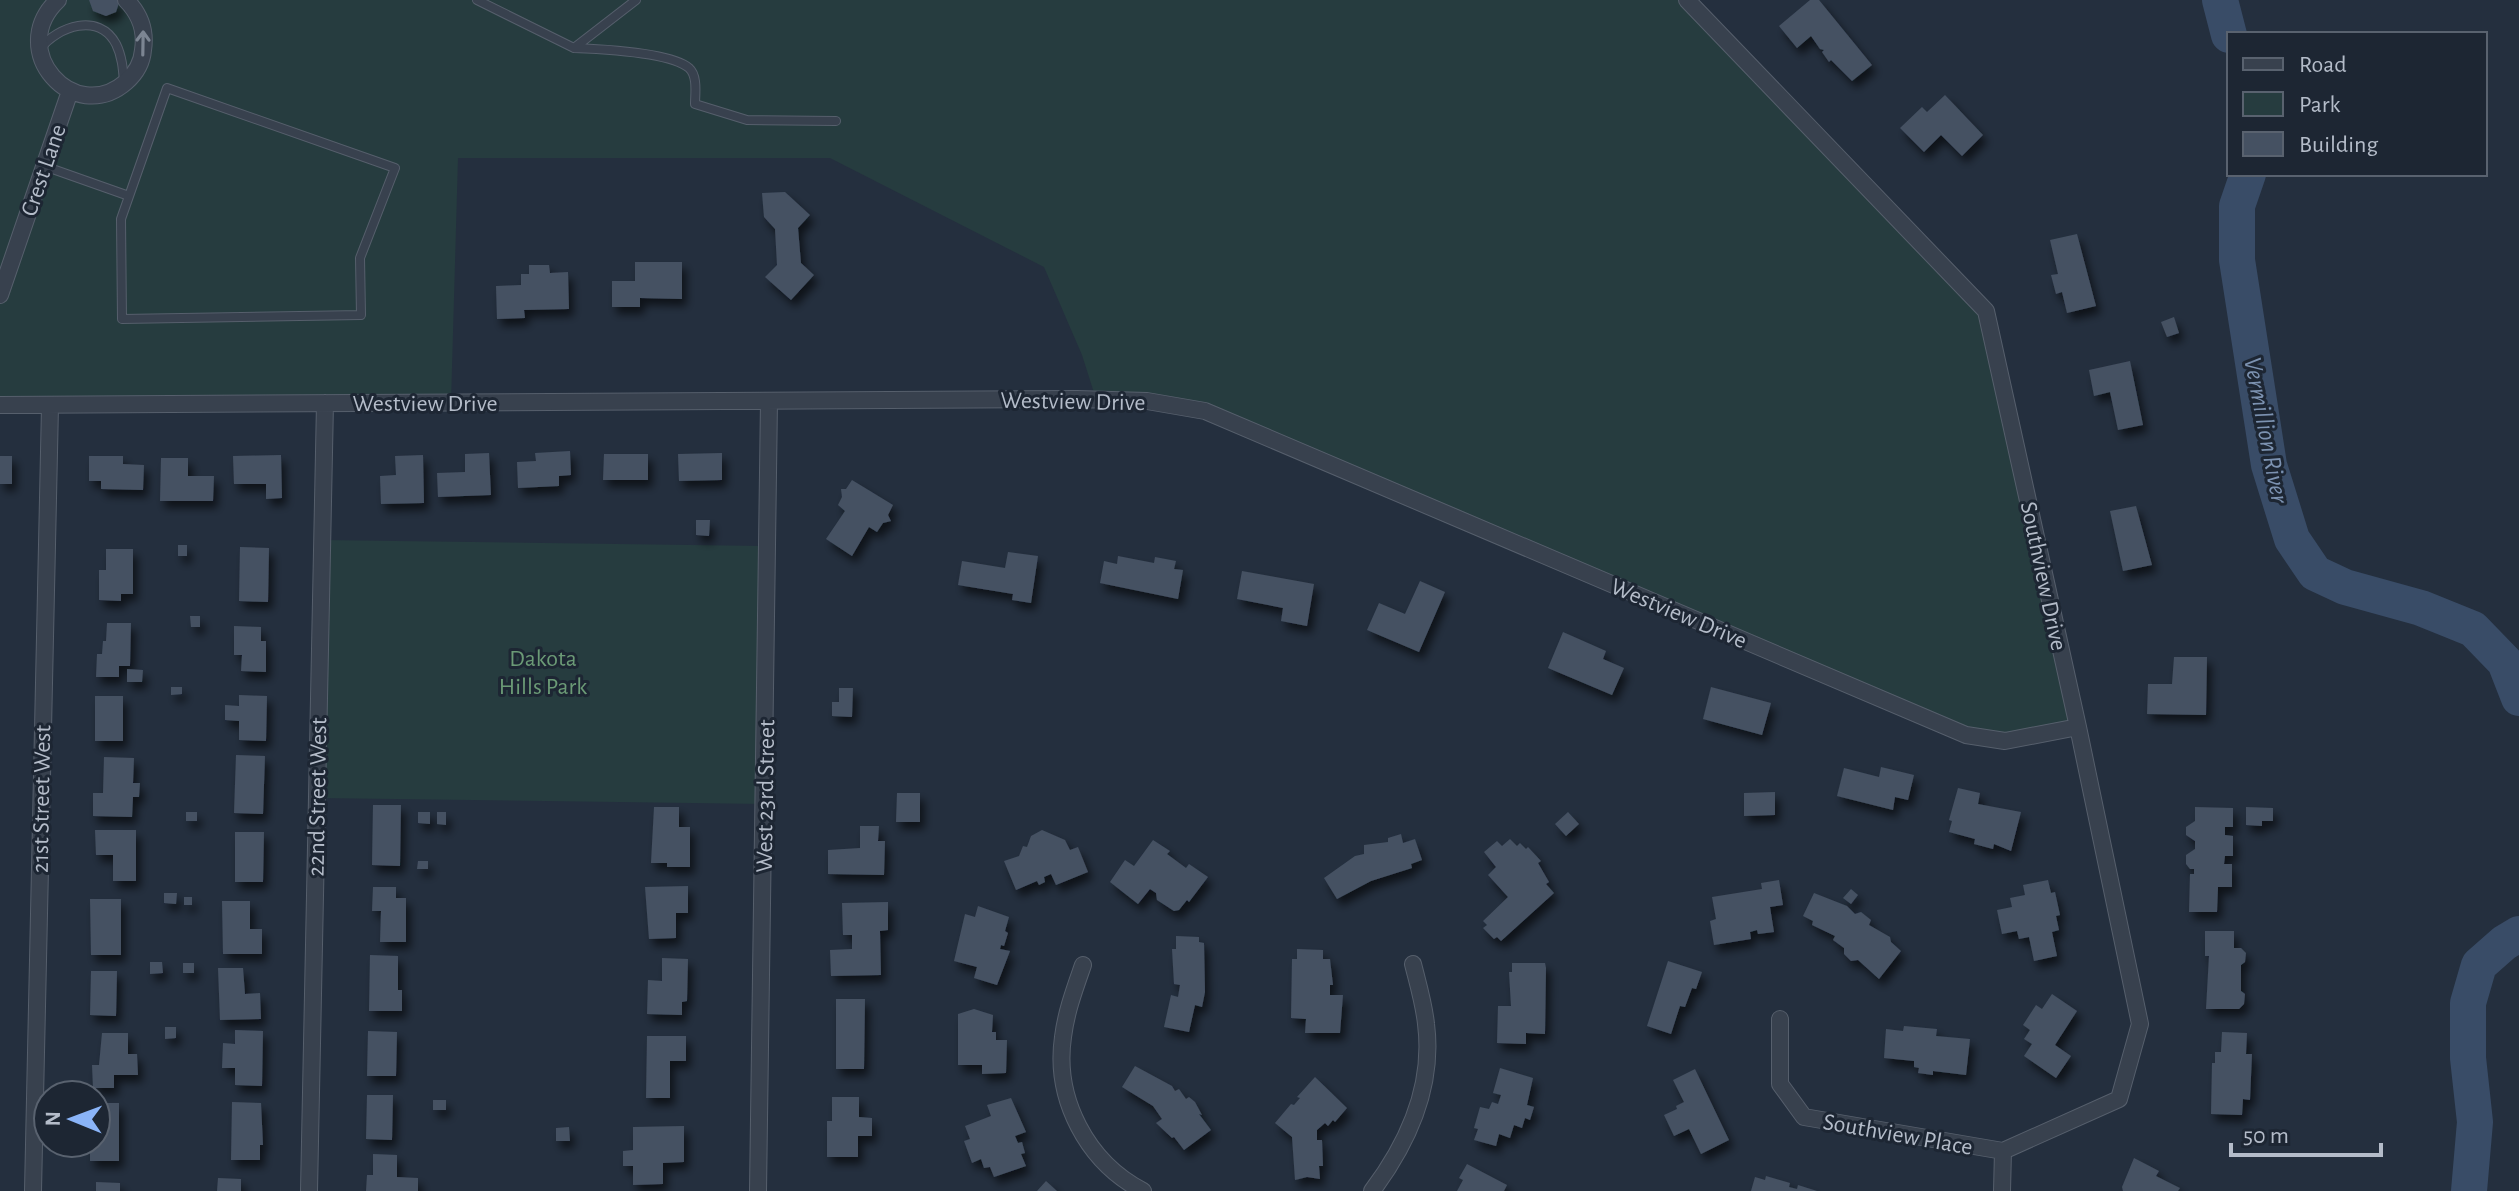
<svg xmlns="http://www.w3.org/2000/svg" width="2519" height="1191" viewBox="0 0 2519 1191" font-family="'Alegreya Sans',sans-serif">
<style>
.green{fill:#263c3f}
.lines{fill:none;stroke-linecap:round;stroke-linejoin:round}
.river{stroke:#394c67;stroke-width:36}
.building{fill:#455162;filter:url(#shadow)}
.lane-casing{stroke:#565f6c;stroke-width:10}
.street-casing{stroke:#565f6c;stroke-width:18}
.lane{stroke:#38414e;stroke-width:8}
.street{stroke:#38414e;stroke-width:16}
.oneway{stroke:#7c8592}
.labels{text-anchor:middle;stroke-width:6;stroke-linejoin:round;paint-order:stroke}
.street-label{font-size:24px;fill:#b4bcc9;stroke:#1d2633}
.park-label{font-size:24px;fill:#6b9a76;stroke:#1d2633}
.water-label{font-size:26px;font-style:italic;fill:#7c92b1;stroke:#1d2633}
</style>
<defs>
<filter id="shadow"><feDropShadow dx="4.5" dy="7" stdDeviation="4" flood-color="#0009"/></filter>
</defs>
<rect width="100%" height="100%" fill="#242f3e"/>
<path class="green" d="M0,0H1687L1986,311L2078,727L2005,741L1966,735L1205,411L1096,399L1082,355L1044,267L830,158H458L451,403L0,405Z
M321,540L768,546L765,804L317,798Z"/>
<g class="lines">
<path class="river" d="M2220,0L2229,35
M2248,174L2237,206V260L2269,465L2292,539L2315,573L2345,587L2421,608L2473,629L2505,662L2519,698
M2469,1191L2475,1122L2468,1058V1003L2479,965L2504,943L2519,934"/>
</g>
<path class="building" d="M89,0H120L116,12L106,16L93,11Z
M1810,0H1819L1872,65L1852,81L1831,60L1829,62L1822,52L1824,50L1820,49L1811,36L1797,48L1779,26Z
M1945,95L1983,135L1962,156L1941,135L1924,152L1900,128L1922,107L1927,112Z
M785,192L810,215L798,228L801,263L814,275L791,300L765,277L777,265L775,229L764,217L762,193Z
M2077,234L2096,306L2067,313L2062,292L2056,294L2051,275L2058,274L2050,240Z
M635,262H682V299L640,298V307H612V281H635Z
M529,265H549L550,273L568,272L569,309L524,310L525,318L497,319L496,286L521,285V274H529Z
M2174,317L2179,333L2167,337L2161,322Z
M2130,361L2143,425L2118,430L2110,392L2094,396L2089,370Z
M570,451L571,475L559,476V486L518,488L517,462L536,461L535,453Z
M489,453L491,495L438,497L437,473L465,472V454Z
M722,453V480L679,481L678,454Z
M604,454H648V480H603Z
M281,455L282,498L266,499V484H234L233,456Z
M423,455L424,503L381,504L380,476L396,475L395,456Z
M0,456H12V484H0Z
M89,456H123V464L144,465L143,490L101,489V481H89Z
M161,458H188V476H214L213,501H160Z
M852,480L893,505L888,515L891,521L883,523L877,532L869,527L852,556L826,539L845,511L838,505L842,497L841,489H846Z
M2136,506L2152,565L2123,571L2110,511Z
M696,520H710L709,536L696,535Z
M178,545H187V556H178Z
M240,547L269,548L268,602L239,601Z
M106,549H133V594H121V601L99,600V570H106Z
M1008,552L1038,556L1031,603L1012,600L1013,594L958,585L962,561L1005,568Z
M1118,556L1154,563L1155,557L1176,561L1174,569L1183,570L1178,599L1100,583L1104,561L1117,564Z
M1242,571L1314,584L1307,626L1281,621L1283,608L1237,599Z
M1420,581L1445,592L1419,652L1367,630L1379,603L1405,614Z
M190,616H200V627H191Z
M107,623H131L130,666H119V677H96L97,654H102L103,641H106Z
M234,626L261,627V641H266V672L241,671L242,655H234Z
M1563,632L1606,651L1603,659L1624,668L1612,695L1548,668Z
M2174,657H2207L2206,715L2147,714L2148,684H2172Z
M127,669L143,670L142,682H127Z
M171,687H182V694L171,695Z
M1711,687L1771,703L1762,735L1703,719Z
M839,688H853L852,717L832,716V702H839Z
M239,695L267,696L266,741L239,740V721L225,720V705L239,706Z
M95,696H123V741H95Z
M236,755L265,756L263,814L234,813Z
M104,757L134,758L133,783H140L139,797H133L132,817L93,816V793H103Z
M1881,767L1914,775L1908,800L1895,797L1893,810L1837,796L1844,768L1879,777Z
M1958,788L1980,793L1978,804L2021,812L2011,851L1994,844L1993,849L1974,844L1975,839L1949,832L1952,821L1949,820Z
M1775,792V815L1744,816V793Z
M897,793H920V822H896Z
M373,805H401L400,866L372,865Z
M654,807H679V827H690V867H667V863H651Z
M2195,807L2233,808V827H2225V835L2233,836V856H2225L2224,864H2232V887H2218L2217,912H2189L2190,874H2194V869H2190L2186,864V855L2195,849V841L2186,835V827L2195,821Z
M2246,807L2273,808V821H2262V826L2246,825Z
M186,812H197V821H186Z
M418,812H430V824L418,823Z
M437,812H446V825L437,824Z
M1568,812L1579,824L1566,836L1555,824Z
M860,826H879L878,841H885L884,875L828,874V850L860,848Z
M95,830H136V881H113V855H96Z
M1042,830L1065,840L1070,850L1078,847L1088,872L1056,885L1051,874L1044,877L1045,882L1039,885L1037,881L1016,890L1004,861L1019,856L1023,846L1027,847L1031,836Z
M235,832H264L263,882H235Z
M1401,834L1403,843L1415,839L1422,860L1411,864L1412,868L1371,881L1337,899L1324,878L1355,856L1364,854V845L1388,842V838Z
M1510,839L1517,846L1520,843L1526,849L1528,847L1541,861L1538,863L1549,882L1546,884L1554,893L1501,941L1497,937L1494,939L1483,928L1487,925L1483,921L1508,897L1488,875L1496,867L1484,852L1497,841L1502,846Z
M1153,840L1170,851L1167,854L1186,868L1189,864L1208,877L1189,902L1187,900L1179,910L1174,911L1157,900L1156,893L1150,889L1138,904L1110,882L1125,860L1134,866Z
M418,861H428V869H417Z
M1779,880L1783,905L1770,907L1774,932L1758,934L1757,930L1750,932L1751,939L1714,945L1710,921L1716,919L1712,897L1762,889L1761,883Z
M2048,880L2051,893L2055,892L2060,915L2056,916L2059,930L2052,932L2057,956L2034,961L2029,937L2019,939L2017,931L2002,934L1997,910L2012,907L2010,898L2025,895L2023,885Z
M688,886V913H676V938L649,939L645,887Z
M373,887H396V898H406V942H380L381,911H372Z
M1851,889L1858,895L1851,904L1843,898Z
M164,893H177L176,904L164,903Z
M1814,893L1847,906L1855,914L1861,912L1871,920L1869,925L1890,937L1891,942L1901,951L1879,979L1858,960L1851,961L1844,954V948L1833,940L1835,936L1812,925L1813,921L1803,916Z
M184,897H192V905H184Z
M90,899H121V955H91Z
M222,901H250V929H262V954H223Z
M888,902V930L880,931L881,975L831,976L830,950L852,949V935H843L842,903Z
M978,906L1009,917L1005,931L1008,933L1004,946L1001,945L1000,949L1010,951L997,985L974,978L977,967L954,961L965,914L975,917Z
M2205,931H2234V948H2241L2246,953L2245,962L2241,965V991L2245,994L2244,1004L2239,1009H2206L2209,956H2205Z
M1176,936L1199,937V942L1204,943L1205,992L1202,1007L1195,1005L1189,1032L1164,1027L1171,995L1178,997L1180,985L1174,984L1172,949H1176Z
M1297,949L1323,950V959H1330L1333,985H1330V995H1343L1340,1033H1305L1306,1019L1291,1018L1292,959H1297Z
M370,955L398,956V990H402V1011H369Z
M662,958L688,959L687,1001L682,1002V1015L647,1014L648,980L662,981Z
M1668,961L1702,972L1696,989L1692,988L1685,1007L1680,1006L1671,1034L1647,1026Z
M150,962H162L163,973L150,974Z
M183,963H194V973H183Z
M1512,963H1545L1546,968L1545,1034L1526,1033V1044L1497,1043L1498,1006H1511L1509,972H1512Z
M218,968H243L245,994L260,993L261,1019L220,1020Z
M91,971H117L116,1016L90,1015Z
M2052,994L2077,1011L2055,1045L2071,1056L2056,1078L2024,1056L2032,1044L2024,1039L2030,1030L2023,1025L2036,1005L2042,1009Z
M836,999H865L864,1069H836Z
M974,1009L993,1015L992,1032H996V1040H1007L1006,1073L982,1074V1065H958V1014Z
M1904,1026L1937,1029L1936,1036L1970,1039L1966,1075L1933,1071V1075L1918,1073L1919,1068L1914,1067V1061L1884,1058L1886,1029L1903,1031Z
M165,1027H176V1038L165,1039Z
M235,1030L263,1031L262,1086L235,1085V1068H222L223,1043L235,1044Z
M368,1031L397,1032L396,1076H367Z
M2222,1032L2247,1033L2246,1054H2252L2250,1100L2243,1099L2242,1115L2211,1114L2212,1063H2215V1052H2221Z
M102,1033H128V1054H137L138,1075H114V1088H93L92,1065H99Z
M647,1036H686V1061H670V1098H646Z
M1135,1066L1172,1086L1175,1091L1179,1089L1186,1099L1189,1097L1195,1102L1202,1115L1199,1114L1211,1130L1184,1150L1174,1137L1172,1138L1156,1123L1162,1119L1153,1106L1122,1087Z
M1500,1068L1533,1078L1527,1105L1534,1107L1530,1120L1525,1118L1522,1128L1514,1125L1510,1138L1499,1134L1496,1146L1474,1140L1478,1129L1474,1128L1480,1107L1489,1109L1492,1102L1498,1104L1501,1095L1493,1093Z
M1695,1069L1729,1140L1701,1154L1689,1129L1674,1136L1664,1115L1677,1109L1676,1106L1684,1102L1673,1080Z
M1315,1077L1347,1108L1335,1122L1333,1120L1328,1126L1325,1123L1317,1130V1140H1322L1323,1166H1319L1320,1179L1307,1177L1295,1180L1292,1137L1275,1123L1291,1104L1294,1105L1300,1098L1297,1097Z
M367,1095H393L392,1140L366,1139Z
M832,1097H859V1117L872,1118V1136H858V1157H827V1121H832Z
M1011,1098L1026,1132L1015,1136L1018,1143L1022,1142L1025,1153L1021,1154L1026,1166L994,1177L990,1167L984,1168L981,1159L972,1163L964,1141L970,1139L965,1126L991,1116L987,1105Z
M433,1100H446V1110H433Z
M232,1102L261,1103L263,1145H260V1160H231Z
M96,1103H119V1161H90V1143H96Z
M684,1126V1162L663,1163V1184L633,1185V1166H623V1151L633,1150V1127Z
M569,1127L570,1141H556V1128Z
M373,1154L397,1155V1177L418,1178V1191H366L367,1175H373Z
M2134,1158L2159,1171L2156,1176L2180,1188L2178,1191H2123L2122,1187Z
M1467,1164L1507,1185L1504,1191H1457L1463,1180L1459,1178Z
M1766,1176L1790,1183L1789,1187L1797,1189L1798,1185L1817,1191H1751L1755,1177L1765,1180Z
M218,1178L241,1179V1191H217Z
M1046,1181L1057,1191H1037Z
M96,1182L120,1183V1191H96Z"/>
<g class="lines">
<defs>
<path id="lane" d="M477,0L574,48
M636,0L574,48C600,49 670,52 689,68C698,76 695,94 695,104L747,120L836,121
M40,49C58,26 99,12 116,44C122,56 123,69 124,82
M167,88L395,168L360,258L361,315L122,319L121,219Z
M44,166L129,196"/>
<path id="street" d="M58,0C5,50 74,127 126,82C135,74 142,63 143,50C146,31 140,14 126,0
M1687,0L1986,311L2078,727L2140,1024L2119,1099L2003,1151L2002,1191
M0,295L70,91
M0,405L1077,399L1147,401L1205,411L1966,735L2005,741L2078,727
M1083,965C1075,988 1066,1012 1063,1037C1054,1099 1087,1162 1143,1191
M1780,1019V1084L1804,1117L2003,1151
M33,1191L50,406
M309,1191L325,403
M758,1191L769,401
M1372,1191C1408,1143 1434,1086 1426,1024C1424,1004 1418,984 1413,964"/>
</defs>
<use href="#lane" class="lane-casing"/>
<use href="#street" class="street-casing"/>
<use href="#lane" class="lane"/>
<use href="#street" class="street"/>
</g>
<defs><path id="oneway-shaft" d="M-6 0H5M1.5-3L5.5 0L1.5 3" fill="none" stroke-width="1.6" stroke-linecap="round" stroke-linejoin="round" transform="scale(2)"/></defs>
<use class="oneway" href="#oneway-shaft" transform="translate(143 43) rotate(-89)"/>
<g class="labels">
<g class="street-label">
<text transform="translate(43 170) rotate(-71)" y="8">Crest Lane</text>
<text transform="translate(1073 401) rotate(1)" y="8">Westview Drive</text>
<text x="425" y="411">Westview Drive</text>
<text transform="translate(2044 576) rotate(78)" y="8">Southview Drive</text>
<text transform="translate(1679 613) rotate(23)" y="8">Westview Drive</text>
<text transform="translate(765 796) rotate(-89)" y="8">West 23rd Street</text>
<text transform="translate(317 797) rotate(-89)" y="8">22nd Street West</text>
<text transform="translate(41 799) rotate(-89)" y="8">21st Street West</text>
<text transform="translate(1898 1134) rotate(10)" y="8">Southview Place</text>
</g>
<g class="park-label">
<text x="543" y="666">Dakota<tspan x="543" dy="28">Hills Park</tspan></text>
</g>
<g class="water-label">
<text transform="translate(2267 430) rotate(79)" y="9">Vermillion River</text>
</g>
</g>
<rect x="2227" y="32" width="260" height="144" fill="#1d2633" stroke="#59626f" stroke-width="2"/>
<rect x="2243" y="58" width="40" height="12" fill="#38414e" stroke="#59626f" stroke-width="2"/>
<text x="2299" y="72" font-size="24" fill="#b4bcc9">Road</text>
<rect x="2243" y="92" width="40" height="24" fill="#263c3f" stroke="#59626f" stroke-width="2"/>
<text x="2299" y="112" font-size="24" fill="#b4bcc9">Park</text>
<rect x="2243" y="132" width="40" height="24" fill="#455162" stroke="#59626f" stroke-width="2"/>
<text x="2299" y="152" font-size="24" fill="#b4bcc9">Building</text>
<g transform="translate(72 1119) rotate(271)"><circle r="38" fill="#1d2633" stroke="#59626f" stroke-width="2"/>
<path d="M0-6L14 30L0 20L-14 30Z" fill="#8ab4f8"/>
<text y="-12" font-size="22" font-weight="bold" text-anchor="middle" fill="#b4bcc9">N</text>
</g>
<path d="M2231 1143v12h150v-12" fill="none" stroke="#b4bcc9" stroke-width="4"/>
<text x="2243" y="1143" font-size="24" fill="#b4bcc9" stroke="#1d2633" stroke-width="6" paint-order="stroke">50 m</text>
</svg>
